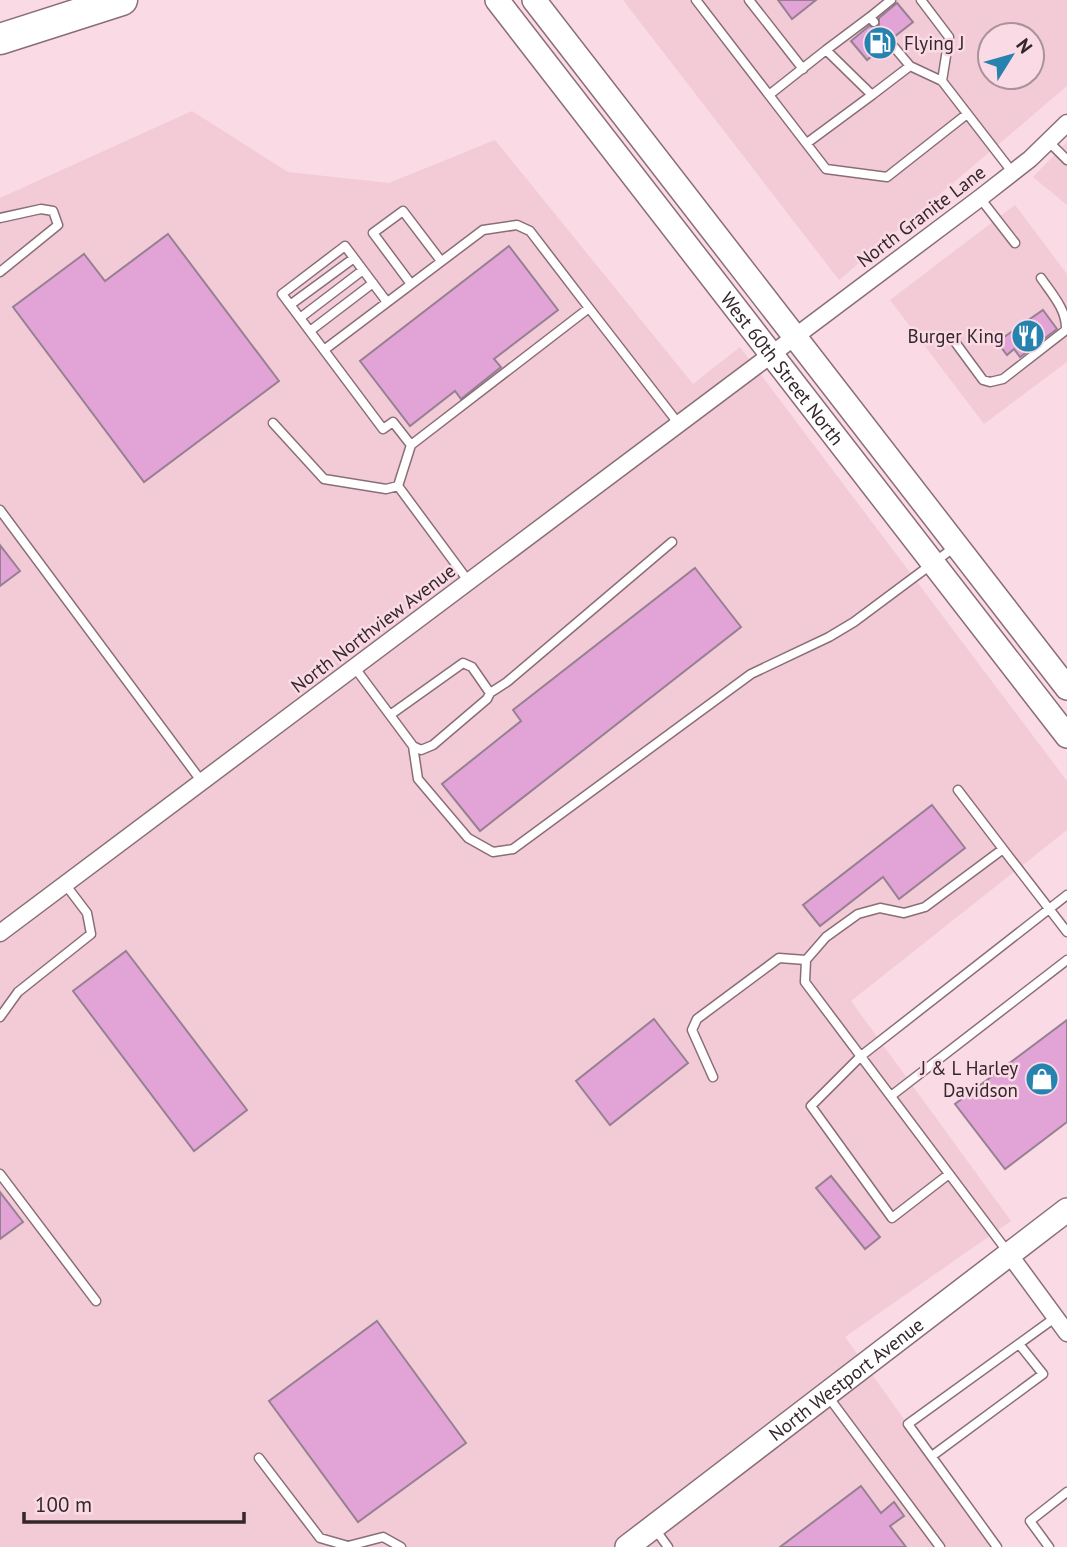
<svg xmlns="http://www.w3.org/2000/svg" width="1067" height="1547" viewBox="0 0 1067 1547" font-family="'PT Sans',sans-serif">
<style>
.built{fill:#f2cbd7;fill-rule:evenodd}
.building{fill:#e2a4d7;stroke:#968092;stroke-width:2}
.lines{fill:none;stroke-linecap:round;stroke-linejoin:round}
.lane-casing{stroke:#8a6e77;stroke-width:11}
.street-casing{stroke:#8a6e77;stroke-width:19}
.secondary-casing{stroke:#8a6e77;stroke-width:26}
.highway-casing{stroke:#8a6e77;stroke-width:33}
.lane{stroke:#fff;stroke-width:8}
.street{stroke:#fff;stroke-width:16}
.secondary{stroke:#fff;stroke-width:23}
.highway{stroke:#fff;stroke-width:30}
.labels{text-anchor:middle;stroke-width:5;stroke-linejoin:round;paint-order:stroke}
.poi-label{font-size:19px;fill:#33272b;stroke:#fadae4;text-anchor:end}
.street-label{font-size:19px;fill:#33272b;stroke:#fadae4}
</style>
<rect width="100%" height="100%" fill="#fadae4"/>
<path class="built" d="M623,0H1067V86L839,280ZM990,35H1032V77H990Z
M192,111L288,172L389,183L495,140L693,384L740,347L1067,781V830L851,1001L1011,1221L845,1337L996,1547H0V198Z
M1067,142V205L1033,177Z
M1015,205L1067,274V362L984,424L890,300Z"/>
<path class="building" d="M778,0H816L792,19Z
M897,3L913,22L894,37L884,36V46L867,60L851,41L869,26L879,27V18Z
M168,234L279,381L144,482L13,307L84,254L105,281Z
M509,246L558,310L494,359L501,367L461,399L455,391L410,426L360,361Z
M1043,310L1057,329L1020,357L1014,349L1007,355L997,342Z
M0,545L20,571L0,586Z
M695,568L741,627L480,831L442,784L521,721L513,710Z
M932,805L965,848L899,899L883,877L820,926L803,905Z
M126,951L247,1110L194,1151L73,991Z
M654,1019L688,1063L610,1125L576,1081Z
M1067,1020V1122L1005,1169L955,1104Z
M831,1176L880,1237L865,1249L816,1188Z
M0,1192L23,1222L0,1239Z
M377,1321L466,1443L358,1522L269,1401Z
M861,1486L881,1513L894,1502L904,1516L890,1526L906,1547H780Z"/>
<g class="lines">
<defs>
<path id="lane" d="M696,0L769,95L826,50L872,95L910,66L942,81L1013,173
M749,0L803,69
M921,0L949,37L942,81
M870,17L891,0
M889,41L910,66
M826,50L870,17L874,22
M769,95L826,169L887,177L967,114
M1049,142L1067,160
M807,143L872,95
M980,198L1015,243
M0,218L41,209L53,211L58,225L0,272
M354,258L345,246L282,294L383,429L393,422L411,445
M411,284L373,233L403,211L441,261
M290,305L354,258L387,302
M300,318L363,270
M310,331L373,283
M955,342L983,380L990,382L1003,379L1066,330C1067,310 1052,294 1041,278
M324,350L483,230L517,225L530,231L589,308
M273,423L324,479L386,489L398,486
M0,510L202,782
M469,582L398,486L411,445L589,308L678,423
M355,668L413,746L421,750L433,745L487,699L490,693L472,667L463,663L390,715
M490,693L507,682L672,542
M413,746L418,779L468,838L493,852L513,849L751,674L829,637L854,622L956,546
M958,790L1003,849
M0,1017L18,992L91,934L87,913L65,884
M713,1077L692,1030L697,1019L779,958L806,960
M891,1096L1067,960
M0,1174L96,1301
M949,1174L892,1218L811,1106L861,1056L1067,895
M1007,1251L805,982L806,960L826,937L858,914L880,908L904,913L925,907L1003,849L1067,932
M827,1395L940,1547
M932,1456L1043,1374L1019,1344
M259,1458L320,1538L348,1546L383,1537L401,1547
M655,1529L668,1547
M997,1547L908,1424L1056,1317
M1049,1547L1030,1521L1067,1492"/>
<path id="street" d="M0,933L980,198L1030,159L1067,123
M1009,1254L1067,1333"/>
<g id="secondary">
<path id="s1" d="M497,0L1067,736"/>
<path d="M534,0L1067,688"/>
<path id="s2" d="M627,1547L1067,1210"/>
</g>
<path id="highway" d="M0,39L122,0"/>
</defs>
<use href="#lane" class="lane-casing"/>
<use href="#street" class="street-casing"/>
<use href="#secondary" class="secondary-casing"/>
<use href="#highway" class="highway-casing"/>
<use href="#lane" class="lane"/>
<use href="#street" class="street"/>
<use href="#secondary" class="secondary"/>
<use href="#highway" class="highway"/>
</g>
<defs>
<symbol id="fuel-disc" viewBox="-11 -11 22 22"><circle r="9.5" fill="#2682af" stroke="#fadae4"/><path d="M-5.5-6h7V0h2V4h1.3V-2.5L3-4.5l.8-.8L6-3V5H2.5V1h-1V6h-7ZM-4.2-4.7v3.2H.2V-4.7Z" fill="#fff"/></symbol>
<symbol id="restaurant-disc" viewBox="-11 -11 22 22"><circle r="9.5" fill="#2682af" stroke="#fadae4"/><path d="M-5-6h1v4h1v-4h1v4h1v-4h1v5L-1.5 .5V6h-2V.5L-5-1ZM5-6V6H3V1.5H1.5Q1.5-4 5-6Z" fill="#fff"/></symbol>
<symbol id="shop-disc" viewBox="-11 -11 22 22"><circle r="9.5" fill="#2682af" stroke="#fadae4"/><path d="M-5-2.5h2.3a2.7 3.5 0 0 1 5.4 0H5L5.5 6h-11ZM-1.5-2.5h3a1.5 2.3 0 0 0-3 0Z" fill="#fff"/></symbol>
</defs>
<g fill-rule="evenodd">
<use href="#fuel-disc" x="861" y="24" width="38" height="38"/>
<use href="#restaurant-disc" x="1009" y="317" width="38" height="38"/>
<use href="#shop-disc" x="1023" y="1060" width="38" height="38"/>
</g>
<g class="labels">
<g class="poi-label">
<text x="904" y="50" text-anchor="start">Flying J</text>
<text x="1004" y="343">Burger King</text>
<text x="1018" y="1075">J &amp; L Harley<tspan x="1018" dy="22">Davidson</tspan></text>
</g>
<g class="street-label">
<text transform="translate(921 216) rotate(-37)" y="7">North Granite Lane</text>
<text dy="7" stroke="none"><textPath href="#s1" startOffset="466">West 60th Street North</textPath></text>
<text transform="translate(373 628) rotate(-37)" y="7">North Northview Avenue</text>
<text dy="7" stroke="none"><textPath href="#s2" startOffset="276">North Westport Avenue</textPath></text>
</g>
</g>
<g transform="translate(1011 56) rotate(53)"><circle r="33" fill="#fadae4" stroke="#aa929a" stroke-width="2"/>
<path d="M0-5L12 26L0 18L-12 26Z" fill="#2682af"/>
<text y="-10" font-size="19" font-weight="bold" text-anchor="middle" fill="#33272b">N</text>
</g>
<path d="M24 1512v10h220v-10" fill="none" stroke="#33272b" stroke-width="3.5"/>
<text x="35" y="1512" font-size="21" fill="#33272b" stroke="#fadae4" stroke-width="5" paint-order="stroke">100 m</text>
</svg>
